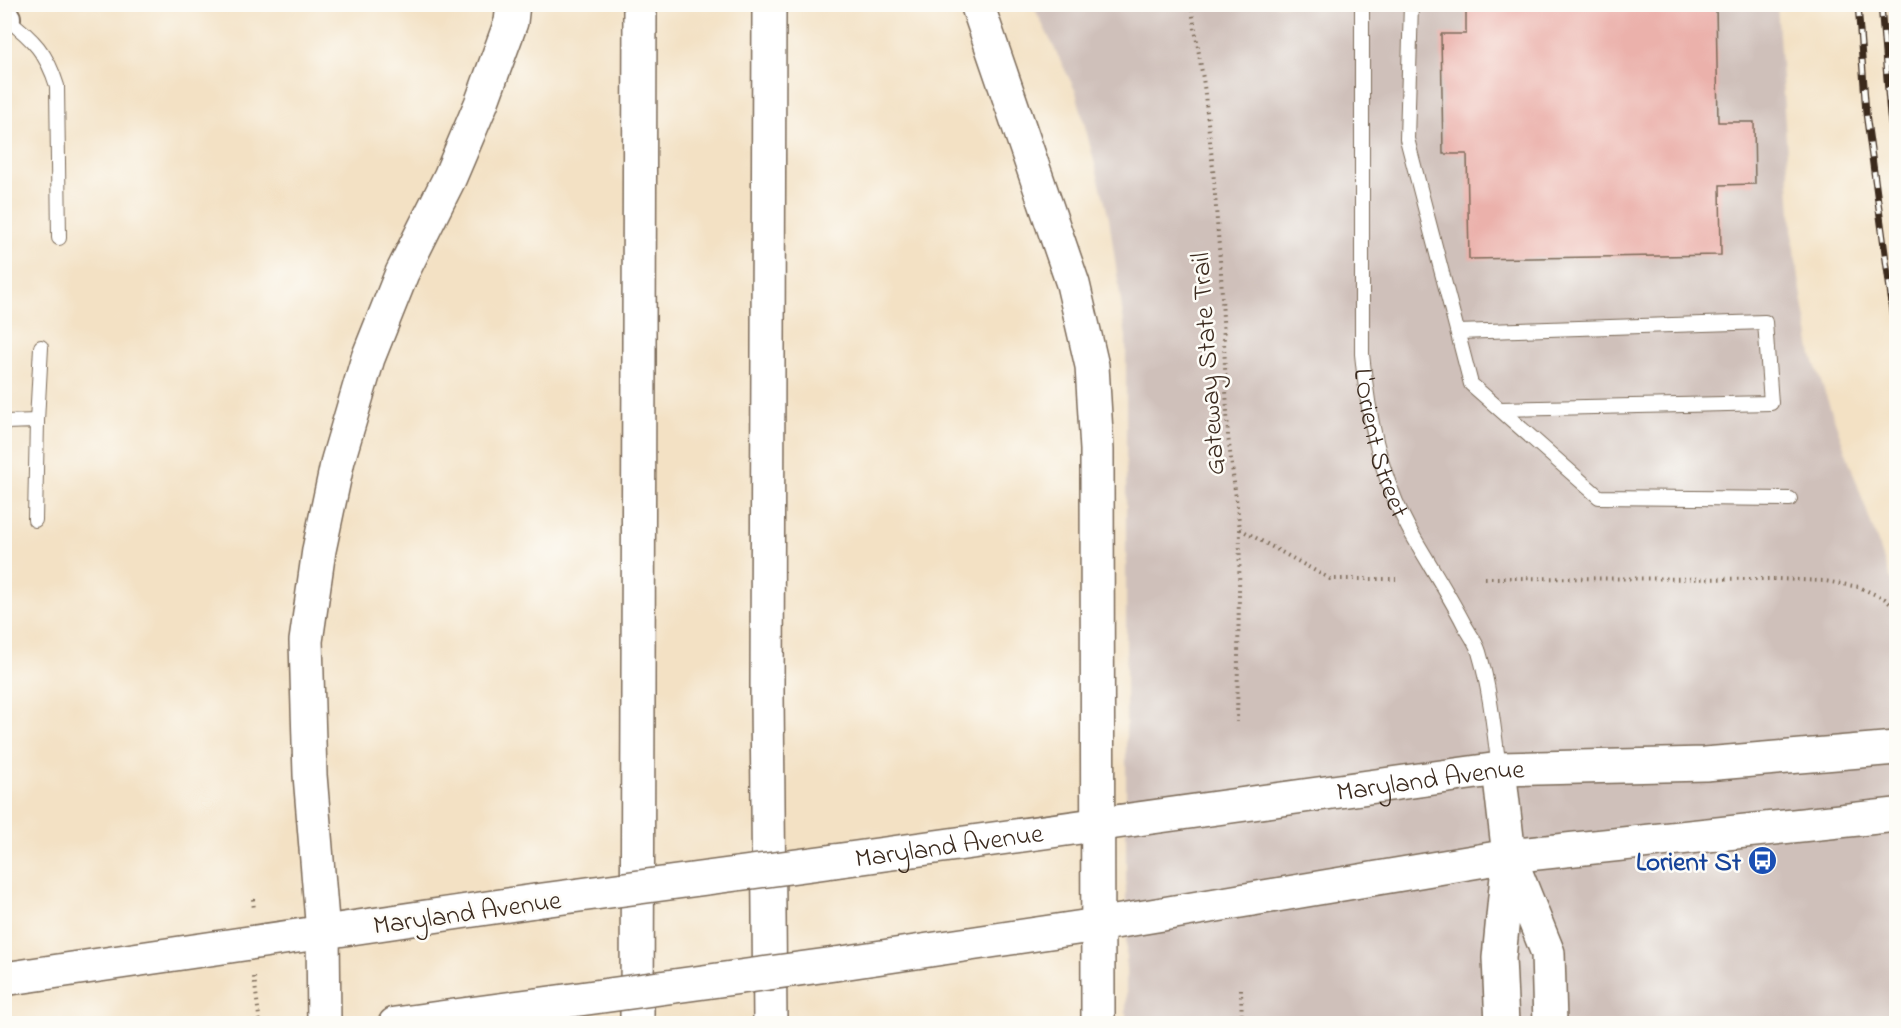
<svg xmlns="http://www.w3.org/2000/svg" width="1901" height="1028" viewBox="0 0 1901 1028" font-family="'Indie Flower',sans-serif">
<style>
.industrial{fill:#cfc0ba}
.building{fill:#ebb1ab}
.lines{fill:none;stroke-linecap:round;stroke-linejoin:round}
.service-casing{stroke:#7b6a58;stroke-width:16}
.minor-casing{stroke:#7b6a58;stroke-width:32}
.tertiary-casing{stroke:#7b6a58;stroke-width:36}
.secondary-casing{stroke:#7b6a58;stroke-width:36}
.motorway-casing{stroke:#7b6a58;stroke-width:36}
.path{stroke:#7b6a58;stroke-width:4;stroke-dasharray:1.5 4.5;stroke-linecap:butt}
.service{stroke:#fff;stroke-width:14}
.minor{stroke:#fff;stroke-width:28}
.tertiary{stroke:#fff;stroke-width:33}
.secondary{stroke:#fff;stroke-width:33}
.motorway{stroke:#fff;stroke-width:33}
.rail-casing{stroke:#3b2a1e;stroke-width:7}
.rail{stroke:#fdfcf7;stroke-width:4.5;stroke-dasharray:14;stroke-linecap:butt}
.secondary-bridge-casing{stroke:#7b6a58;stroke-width:36;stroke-linecap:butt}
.secondary-bridge{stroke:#fff;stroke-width:33}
.labels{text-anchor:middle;stroke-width:5;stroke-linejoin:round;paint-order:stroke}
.street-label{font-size:27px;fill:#3b2a1e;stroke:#fdfcf7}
.transit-label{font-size:27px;font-weight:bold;fill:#164399;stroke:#fdfcf7;text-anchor:end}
</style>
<rect width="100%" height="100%" fill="#fdfcf7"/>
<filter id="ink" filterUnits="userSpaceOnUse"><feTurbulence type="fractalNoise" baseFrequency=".0167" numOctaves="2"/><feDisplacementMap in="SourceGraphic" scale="12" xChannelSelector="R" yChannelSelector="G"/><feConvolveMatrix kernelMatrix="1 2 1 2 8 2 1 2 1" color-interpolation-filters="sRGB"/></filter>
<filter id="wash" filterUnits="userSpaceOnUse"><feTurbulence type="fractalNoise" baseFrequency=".008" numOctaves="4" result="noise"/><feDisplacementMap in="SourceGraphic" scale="24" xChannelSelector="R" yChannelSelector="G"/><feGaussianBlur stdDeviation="1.35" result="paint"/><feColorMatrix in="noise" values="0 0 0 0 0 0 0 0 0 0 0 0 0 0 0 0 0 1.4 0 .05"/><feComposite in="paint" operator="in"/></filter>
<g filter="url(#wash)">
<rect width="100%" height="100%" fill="#f3e1c4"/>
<path class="industrial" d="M1033,5H1777L1793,243L1812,356L1896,594V1023H1126V337L1109,218L1076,92Z"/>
<g id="blocks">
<path class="building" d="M1466,4H1716L1718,122H1754L1755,184L1720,185L1721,255L1469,259L1467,154H1443L1441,34H1466Z"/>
</g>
</g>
<g filter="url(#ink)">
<use href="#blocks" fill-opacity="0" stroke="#7b6a58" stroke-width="1.5"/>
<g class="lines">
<defs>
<g id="service">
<path id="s1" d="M1362,4V354C1368,415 1379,473 1409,529C1427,561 1447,591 1464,624C1469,633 1476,642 1479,652C1490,689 1494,730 1499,769"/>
<path d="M1411,4L1407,139L1471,384L1599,497L1790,499"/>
<path d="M6,18C33,39 47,53 57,86L59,238"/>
<path d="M1458,332L1765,322L1771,403L1500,409"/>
<path d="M37,421L41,347"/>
<path d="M4,422L37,421L35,520"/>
</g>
<path id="minor" d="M4,18H6"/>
<path id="tertiary" d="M1499,769L1509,856L1499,958L1502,1024
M1511,861L1548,953L1550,1024"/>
<g id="secondary">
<path id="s2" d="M834,861L1499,769L1705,764L1896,748"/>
<path d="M835,964L1097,925L1509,856L1896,815"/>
<path d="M4,979L535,901"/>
<path d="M395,1024L536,1005"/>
</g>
<path id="motorway" d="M769,4L767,695L770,1024
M977,4L1073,284L1092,366L1097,450L1098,1024
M324,1024L323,933L310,775L306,641L319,550L338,460L368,358L402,273L450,177L481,104L511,22L513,4
M637,1024L640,4"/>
</defs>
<use href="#service" class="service-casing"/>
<use href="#minor" class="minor-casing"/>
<use href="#tertiary" class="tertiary-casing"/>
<use href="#secondary" class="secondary-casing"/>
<use href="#motorway" class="motorway-casing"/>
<path class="path" d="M1191,4L1204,85L1213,169L1221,273L1228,436L1240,529L1237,722
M1240,529L1330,579H1396
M1485,578L1776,579L1825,581L1859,587L1885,599L1896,609
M253,899L254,910
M254,977L260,1024
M1241,989L1242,1024"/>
<use href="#service" class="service"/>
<use href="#minor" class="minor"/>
<use href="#tertiary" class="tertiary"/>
<use href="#secondary" class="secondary"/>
<use href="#motorway" class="motorway"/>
<defs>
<path id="rail" d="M1858,4L1866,113L1896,334
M1881,4L1890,116L1896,158"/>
</defs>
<use href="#rail" class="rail-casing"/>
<use href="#rail" class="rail"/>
<defs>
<path id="secondary-bridge" d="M535,901L834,861
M536,1005L835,964"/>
</defs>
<use href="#secondary-bridge" class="secondary-bridge-casing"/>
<use href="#secondary-bridge" class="secondary-bridge"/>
</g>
</g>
<defs>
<symbol id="bus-disc" viewBox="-11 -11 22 22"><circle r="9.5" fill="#1a4fb4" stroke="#fdfcf7"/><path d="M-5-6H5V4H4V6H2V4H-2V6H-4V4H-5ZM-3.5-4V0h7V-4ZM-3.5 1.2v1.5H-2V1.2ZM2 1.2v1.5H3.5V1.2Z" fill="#fff"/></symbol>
</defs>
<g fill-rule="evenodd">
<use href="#bus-disc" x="1746" y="844" width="33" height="33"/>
</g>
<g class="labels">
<g class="street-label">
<text transform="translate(1207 364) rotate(-94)" y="9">Gateway State Trail</text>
<text dy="9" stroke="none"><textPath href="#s1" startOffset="441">L'Orient Street</textPath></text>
<text dy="9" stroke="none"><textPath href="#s2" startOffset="602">Maryland Avenue</textPath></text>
<text dy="9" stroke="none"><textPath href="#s2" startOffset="116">Maryland Avenue</textPath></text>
<text transform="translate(467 912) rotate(-8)" y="9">Maryland Avenue</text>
</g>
<g class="transit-label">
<text x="1741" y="870">Lorient St</text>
</g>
</g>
<rect width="1901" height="1028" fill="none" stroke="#fdfcf7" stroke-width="24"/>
</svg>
